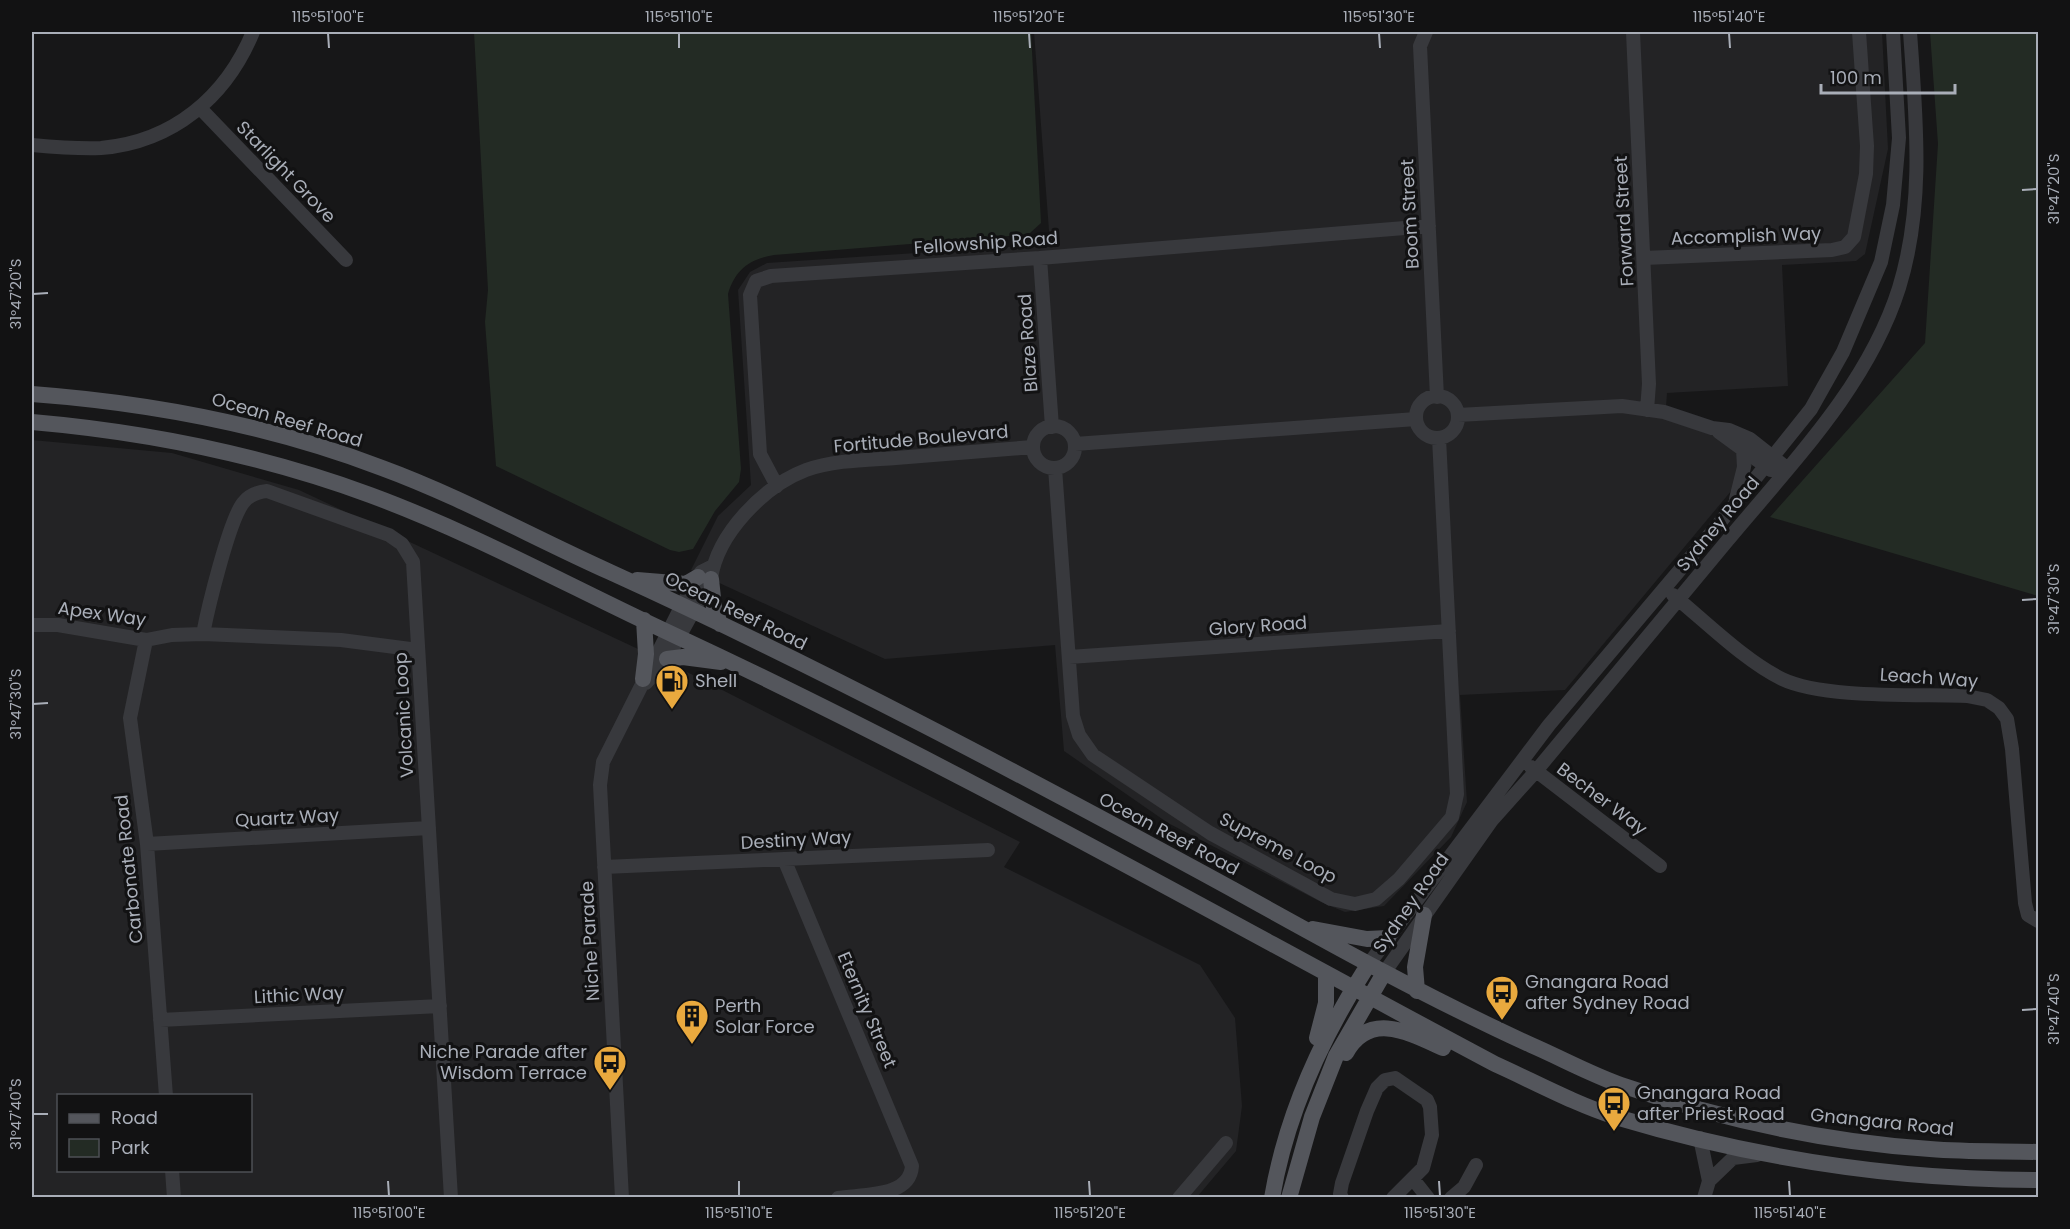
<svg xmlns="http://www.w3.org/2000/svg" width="2070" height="1229" viewBox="0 0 2070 1229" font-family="Poppins,sans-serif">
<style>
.built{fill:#232325;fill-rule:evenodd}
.green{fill:#232b24}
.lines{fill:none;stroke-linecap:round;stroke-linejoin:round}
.minor{stroke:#38393d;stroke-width:14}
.major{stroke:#54565c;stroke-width:16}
.ticks{fill:none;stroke:#a9aeb8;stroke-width:2}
.labels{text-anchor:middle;stroke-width:6;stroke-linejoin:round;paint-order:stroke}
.street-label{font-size:18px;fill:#a9aeb8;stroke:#121213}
.poi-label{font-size:18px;fill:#a9aeb8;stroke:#121213;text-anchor:start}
.neatline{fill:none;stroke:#a9aeb8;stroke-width:2}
.ticks-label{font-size:15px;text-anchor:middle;fill:#a9aeb8}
</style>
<rect width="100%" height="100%" fill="#171718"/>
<path class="built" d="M1034,32H1882L1888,149L1865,254L1856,261L1782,265L1788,386L1667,393L1666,407L1767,448L1565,690L1460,695L1467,802L1451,837L1384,906L1345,912L1321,902L1168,823L1064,751L1055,645L885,659L691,570L718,516L751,485L738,290L750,272L767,263L1050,244Z
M32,440L172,453L299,490L685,671L1020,842L1004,867L1200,965L1235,1018L1242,1106L1236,1151L1197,1197L32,1198ZM58,1096H250V1170H58Z"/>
<path class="green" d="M474,32H1031L1041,223L1030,233L1022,235L774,255C749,259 735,270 728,294L741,469L739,482L715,511L693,549L679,552L670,550L496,466L485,322L488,290Z
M1930,32H2038V596L1770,517L1925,343L1938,144Z"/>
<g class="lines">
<path class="minor" d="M1426,32L1420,46L1437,397
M1633,32L1649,384L1647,410
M201,109L346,260
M32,145C54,147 78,149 101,148C173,142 226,97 253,32
M1040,258L1052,427
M1644,258L1832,250L1845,247L1854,237L1866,174L1867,146L1859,32
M1416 417a21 21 0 1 1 42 0a21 21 0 1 1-42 0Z
M1458,415L1622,406L1664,412L1712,428L1729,430L1750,439L1788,469
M1033 447a21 21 0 1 1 42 0a21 21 0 1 1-42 0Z
M1719,432L1771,470
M1075,444L1416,419
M1055,468L1073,716L1079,735L1093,755L1210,833L1331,899L1355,904L1376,899L1399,879L1452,817L1457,794L1439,438
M777,486L760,454L750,295L756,281L771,276L1040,258L1429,226
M1736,499L1744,467L1743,449
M1673,595C1705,621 1745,661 1782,679C1824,699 1918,694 1967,696L1987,700L1999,708L2007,719L2012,749L2025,903L2028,915L2038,921
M32,625H58L146,640L172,635L203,634L341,640L418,650
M203,634C208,608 229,521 243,503C249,495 257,492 267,491L389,535L402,544L413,562L451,1198
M146,640L130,718L147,844L166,1096
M1069,657L1449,631
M646,683L667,659L711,579C717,534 764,486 806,470C834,460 867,460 896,458C942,454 987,451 1033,447
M1531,767L1660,866
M147,844L429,828
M784,859L912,1166C910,1198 862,1194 838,1198
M604,867L988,850
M1368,965L1549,725L1722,520L1811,409L1843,352L1881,262L1893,205L1899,138L1893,32
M1384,973L1492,820L1536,771C1600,695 1663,617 1727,541C1791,464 1868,386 1899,288C1925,204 1916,118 1910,32
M160,1020L440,1006
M1700,1138L1709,1181L1704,1198
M172,1170L174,1198
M1413,1179L1428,1198
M1709,1181L1733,1158L1757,1155
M622,1198L600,785L603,762L682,605L701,572L713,566
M1179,1198L1226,1143
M1342,1198L1340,1194L1342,1183L1367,1111L1377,1088L1385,1080L1395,1078L1427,1100L1430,1107L1432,1135L1423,1168L1393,1198
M1451,1198L1464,1187L1476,1165"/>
<path class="major" d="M32,394C152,403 269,425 382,468C461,497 534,538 610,572C821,668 1028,778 1232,889C1331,944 1428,998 1531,1045C1561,1058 1590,1074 1621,1085C1720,1119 1824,1142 1930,1149C1966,1152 2002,1151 2038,1152
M32,422C147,432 261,455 370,495C476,534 576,590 678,637C957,767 1224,920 1495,1064C1535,1082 1575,1104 1616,1117C1753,1158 1896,1180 2038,1180
M711,579L714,607L720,624
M637,580L686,584L698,577
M667,659L683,657L721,662
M643,679L646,654L644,620
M1313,929L1367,939L1388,938
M1417,991L1415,967L1424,915
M1317,1038L1326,1003V974
M1346,1053C1369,1011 1408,1032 1443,1048
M1272,1198C1286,1115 1323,1035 1368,965
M1289,1198L1312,1117L1336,1056L1384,973"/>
</g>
<path class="ticks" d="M328,33L329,48M679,33V48M1029,33L1030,48M1379,33L1380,48M1729,33L1730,48M2022,190L2037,189M33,294L48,293M2022,600L2037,599M33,704L48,703M2022,1010L2037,1009M33,1114H48M388,1181L389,1196M739,1181V1196M1089,1181L1090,1196M1439,1181L1440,1196M1789,1181L1790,1196"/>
<defs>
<symbol id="fuel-pin" viewBox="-11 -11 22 30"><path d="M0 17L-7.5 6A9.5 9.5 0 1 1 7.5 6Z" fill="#e9a93e" stroke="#121213"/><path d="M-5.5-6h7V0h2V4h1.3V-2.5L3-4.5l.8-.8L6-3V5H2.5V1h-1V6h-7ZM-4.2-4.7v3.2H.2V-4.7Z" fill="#111"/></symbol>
<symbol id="bus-pin" viewBox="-11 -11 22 30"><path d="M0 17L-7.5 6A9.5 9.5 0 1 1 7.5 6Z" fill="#e9a93e" stroke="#121213"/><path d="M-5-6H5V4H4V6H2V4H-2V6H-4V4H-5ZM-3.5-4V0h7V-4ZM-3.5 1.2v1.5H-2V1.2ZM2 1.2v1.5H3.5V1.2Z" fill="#111"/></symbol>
<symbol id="building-pin" viewBox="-11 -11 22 30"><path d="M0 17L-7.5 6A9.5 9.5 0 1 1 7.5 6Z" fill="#e9a93e" stroke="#121213"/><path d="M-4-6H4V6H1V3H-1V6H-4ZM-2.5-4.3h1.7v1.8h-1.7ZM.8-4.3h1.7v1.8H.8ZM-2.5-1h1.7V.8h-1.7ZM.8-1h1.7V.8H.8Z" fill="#111"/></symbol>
</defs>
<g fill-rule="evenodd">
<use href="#fuel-pin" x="653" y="662" width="38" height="52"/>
<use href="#bus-pin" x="1483" y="973" width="38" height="52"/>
<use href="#building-pin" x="673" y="997" width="38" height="52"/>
<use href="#bus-pin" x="591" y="1043" width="38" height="52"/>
<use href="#bus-pin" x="1595" y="1084" width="38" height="52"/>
</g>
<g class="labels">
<g class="street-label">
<text transform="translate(286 172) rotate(46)" y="6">Starlight Grove</text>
<text transform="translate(1410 214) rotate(-93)" y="6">Boom Street</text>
<text transform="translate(1624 221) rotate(-93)" y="6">Forward Street</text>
<text transform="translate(1746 236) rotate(-2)" y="6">Accomplish Way</text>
<text transform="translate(986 243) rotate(-4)" y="6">Fellowship Road</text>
<text transform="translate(1028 343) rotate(-94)" y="6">Blaze Road</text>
<text transform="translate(287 420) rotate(16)" y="6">Ocean Reef Road</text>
<text transform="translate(921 439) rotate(-5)" y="6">Fortitude Boulevard</text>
<text transform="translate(1718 524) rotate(-50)" y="6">Sydney Road</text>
<text transform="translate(736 611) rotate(26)" y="6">Ocean Reef Road</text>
<text transform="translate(102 614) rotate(8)" y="6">Apex Way</text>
<text transform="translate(1258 626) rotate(-4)" y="6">Glory Road</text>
<text transform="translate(1929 678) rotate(4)" y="6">Leach Way</text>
<text transform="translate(404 715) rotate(-93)" y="6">Volcanic Loop</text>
<text transform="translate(1602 799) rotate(37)" y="6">Becher Way</text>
<text transform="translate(287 818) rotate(-3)" y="6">Quartz Way</text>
<text transform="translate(1169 834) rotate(28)" y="6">Ocean Reef Road</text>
<text transform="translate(796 840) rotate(-3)" y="6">Destiny Way</text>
<text transform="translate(1278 848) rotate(28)" y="6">Supreme Loop</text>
<text transform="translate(129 869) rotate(-96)" y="6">Carbonate Road</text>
<text transform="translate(1411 903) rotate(-55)" y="6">Sydney Road</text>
<text transform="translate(590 941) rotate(-93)" y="6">Niche Parade</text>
<text transform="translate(299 995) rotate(-3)" y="6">Lithic Way</text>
<text transform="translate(867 1010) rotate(67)" y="6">Eternity Street</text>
<text transform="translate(1882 1122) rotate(6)" y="6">Gnangara Road</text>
</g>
<g class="poi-label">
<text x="695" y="687">Shell</text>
<text x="1525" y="988">Gnangara Road<tspan x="1525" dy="21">after Sydney Road</tspan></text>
<text x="715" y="1012">Perth<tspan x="715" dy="21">Solar Force</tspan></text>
<text x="587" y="1058" text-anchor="end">Niche Parade after<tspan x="587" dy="21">Wisdom Terrace</tspan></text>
<text x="1637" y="1099">Gnangara Road<tspan x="1637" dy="21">after Priest Road</tspan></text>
</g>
</g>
<rect width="2070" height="1229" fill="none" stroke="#121213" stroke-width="66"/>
<rect x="57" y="1094" width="195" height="78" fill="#121213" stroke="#4e5055" stroke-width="1.5"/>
<rect x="69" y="1114" width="30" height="9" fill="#54565c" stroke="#4e5055" stroke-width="1.5"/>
<text x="111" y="1124" font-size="18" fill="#a9aeb8">Road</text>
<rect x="69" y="1139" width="30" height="18" fill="#232b24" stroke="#4e5055" stroke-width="1.5"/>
<text x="111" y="1154" font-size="18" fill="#a9aeb8">Park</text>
<path d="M1821 84v9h134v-9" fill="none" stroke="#a9aeb8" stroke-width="3"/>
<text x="1830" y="84" font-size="18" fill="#a9aeb8" stroke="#121213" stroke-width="4.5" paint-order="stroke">100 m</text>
<rect x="33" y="33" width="2004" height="1163" class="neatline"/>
<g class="ticks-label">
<text x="328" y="22">115°51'00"E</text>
<text x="679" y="22">115°51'10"E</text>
<text x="1029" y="22">115°51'20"E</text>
<text x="1379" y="22">115°51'30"E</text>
<text x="1729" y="22">115°51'40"E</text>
<text transform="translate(2054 189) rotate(-90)" y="5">31°47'20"S</text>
<text transform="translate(16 294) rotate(-90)" y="5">31°47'20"S</text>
<text transform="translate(2054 599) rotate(-90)" y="5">31°47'30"S</text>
<text transform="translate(16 704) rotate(-90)" y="5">31°47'30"S</text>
<text transform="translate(2054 1009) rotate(-90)" y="5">31°47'40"S</text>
<text transform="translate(16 1114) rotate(-90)" y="5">31°47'40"S</text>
<text x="389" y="1218">115°51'00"E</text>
<text x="739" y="1218">115°51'10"E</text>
<text x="1090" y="1218">115°51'20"E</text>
<text x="1440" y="1218">115°51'30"E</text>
<text x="1790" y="1218">115°51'40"E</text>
</g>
</svg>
